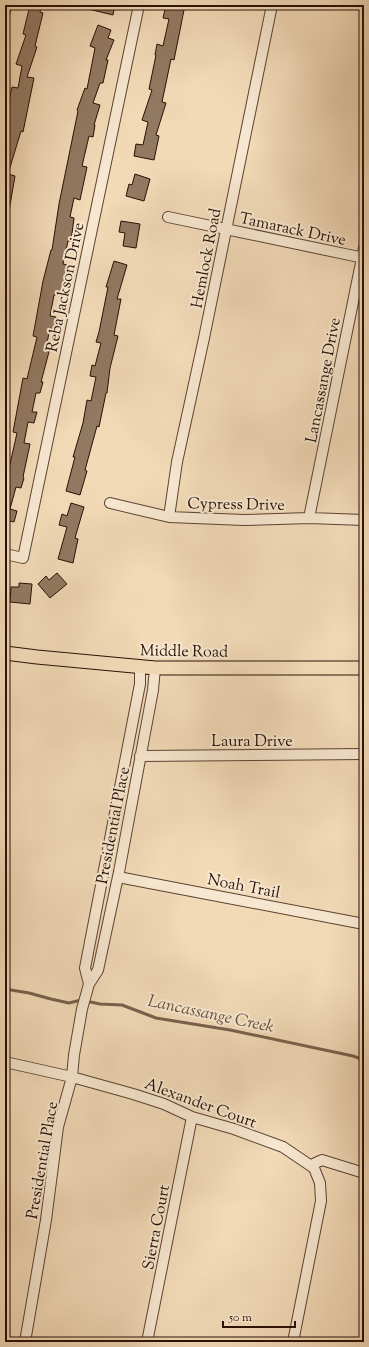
<svg xmlns="http://www.w3.org/2000/svg" width="369" height="1347" viewBox="0 0 369 1347" font-family="'Sorts Mill Goudy',serif">
<style>
.lines{fill:none;stroke-linecap:round;stroke-linejoin:round}
.stream{stroke:#79604c;stroke-width:3}
.building{fill:#927962;stroke:#291006}
.minor-casing{stroke:#5b4232;stroke-width:12}
.major-casing{stroke:#291006;stroke-width:15}
.minor{stroke:#f7e7d0;stroke-width:10}
.major{stroke:#f2dab7;stroke-width:13}
.labels{text-anchor:middle;stroke-width:4;stroke-linejoin:round;paint-order:stroke}
.street-label{font-size:16px;fill:#291006;stroke:#f7e7d0}
.water-label{font-size:17px;font-style:italic;fill:#654c3b;stroke:#f7e7d0}
</style>
<rect width="100%" height="100%" fill="#f2dab7"/>
<filter id="stains"><feTurbulence type="fractalNoise" baseFrequency=".005" numOctaves="4"/><feColorMatrix values="0 0 0 0 .2 0 0 0 0 .09 0 0 0 0 .02 0 0 0 .5 -.17"/></filter>
<radialGradient id="worn" r=".72"><stop offset=".6" stop-color="#630" stop-opacity="0"/><stop offset="1" stop-color="#630" stop-opacity=".3"/></radialGradient>
<g class="lines">
<path class="stream" d="M5,989L29,993L51,999L69,1003L81,1000L100,1004L122,1005L156,1018L230,1030L353,1056L364,1060"/>
</g>
<path class="building" d="M30,5H42L40,12L43,13L35,46L37,47L27,77L34,78L23,132L21,131L8,174L15,176L9,211L5,210V137H6L10,119L5,118L12,87L18,88L22,66L16,64L26,35L23,34Z
M84,5H115L113,15L84,8Z
M166,5H185L174,60L171,59L162,102L166,103L156,135L159,136L154,160L134,156L136,144L143,145L148,122L142,120L152,90L149,89L156,55H155L157,44L163,46L169,19L163,18Z
M98,25L111,30L108,38L114,40L106,60H108L103,83H100L93,103L100,105L94,125H95L93,137L89,136L82,166L87,167L80,200L74,198L70,217L74,218L71,241H68L63,264L67,265L61,296L54,295L50,316L56,317L54,329L50,328L46,348H50L41,382H43L40,393H36L32,412H37L34,423L28,422L24,443L30,444L23,477L24,478L21,488L16,487L10,509L17,511L14,522L5,520V473H8L17,433L13,432L23,378L27,379L37,337L33,336L43,281L51,250H52L59,204L78,111L77,110L85,88L87,89L95,48L90,46Z
M135,174L150,179L144,201L126,196L129,184L132,185Z
M121,221L140,224L136,248L123,246L125,233L119,232Z
M114,261L127,265L117,299H121L114,335L118,336L110,368L107,393H106L99,427L97,426L85,470L87,471L80,495L66,491L75,457H73L83,423L87,400L91,401L96,377L90,376L92,365L95,366L101,343L96,342L99,332L108,287H106Z
M71,503L84,507L75,538L78,539L73,563L58,559L67,527L59,525L62,514L67,516Z
M57,573L67,584L50,598L38,584L46,576L49,580Z
M19,583L32,584L30,604L10,602L11,587H19Z"/>
<g class="lines">
<defs>
<path id="minor" d="M5,11L6,5
M168,217L364,258
M110,503L169,517L244,520L309,518L364,520
M169,517L177,462L204,338L272,5
M309,518L364,248
M5,554L23,558L139,5
M140,756L364,754
M118,877L364,924
M89,984L85,968L140,684V667
M5,1062L72,1077L133,1094L164,1104L192,1117L234,1129L283,1147L314,1168L320,1183L321,1201L293,1342
M311,1165L322,1160L364,1173
M25,1342L46,1220L58,1127L72,1077L74,1055L82,1009L89,984L98,970L119,872L153,690L155,668
M147,1342L192,1117"/>
<path id="major" d="M5,653L37,657L155,668H364"/>
</defs>
<use href="#minor" class="minor-casing"/>
<use href="#major" class="major-casing"/>
<use href="#minor" class="minor"/>
<use href="#major" class="major"/>
</g>
<g class="labels">
<g class="street-label">
<text transform="translate(293 228) rotate(12)" y="6">Tamarack Drive</text>
<text transform="translate(205 258) rotate(-79)" y="6">Hemlock Road</text>
<text transform="translate(64 287) rotate(-78)" y="6">Reba Jackson Drive</text>
<text transform="translate(322 380) rotate(-79)" y="6">Lancassange Drive</text>
<text transform="translate(236 503) rotate(1)" y="6">Cypress Drive</text>
<text transform="translate(184 650) rotate(1)" y="6">Middle Road</text>
<text x="252" y="746">Laura Drive</text>
<text transform="translate(112 825) rotate(-79)" y="6">Presidential Place</text>
<text transform="translate(244 885) rotate(11)" y="6">Noah Trail</text>
<text transform="translate(201 1102) rotate(20)" y="6">Alexander Court</text>
<text transform="translate(41 1160) rotate(-80)" y="6">Presidential Place</text>
<text transform="translate(155 1227) rotate(-79)" y="6">Sierra Court</text>
</g>
<g class="water-label">
<text transform="translate(211 1013) rotate(12)" y="6">Lancassange Creek</text>
</g>
</g>
<rect width="369" height="1347" fill="none" stroke="#f2dab7" stroke-width="20"/>
<rect x="6" y="6" width="357" height="1335" fill="none" stroke="#291006" stroke-width="2"/>
<rect x="10" y="10" width="349" height="1327" fill="none" stroke="#291006"/>
<path d="M223 1321v6h72v-6" fill="none" stroke="#291006" stroke-width="2"/>
<text x="229" y="1321" font-size="12" fill="#291006" stroke="#f7e7d0" stroke-width="3" paint-order="stroke">50 m</text>
<rect width="100%" height="100%" filter="url(#stains)"/>
<rect width="100%" height="100%" fill="url(#worn)"/>
</svg>
